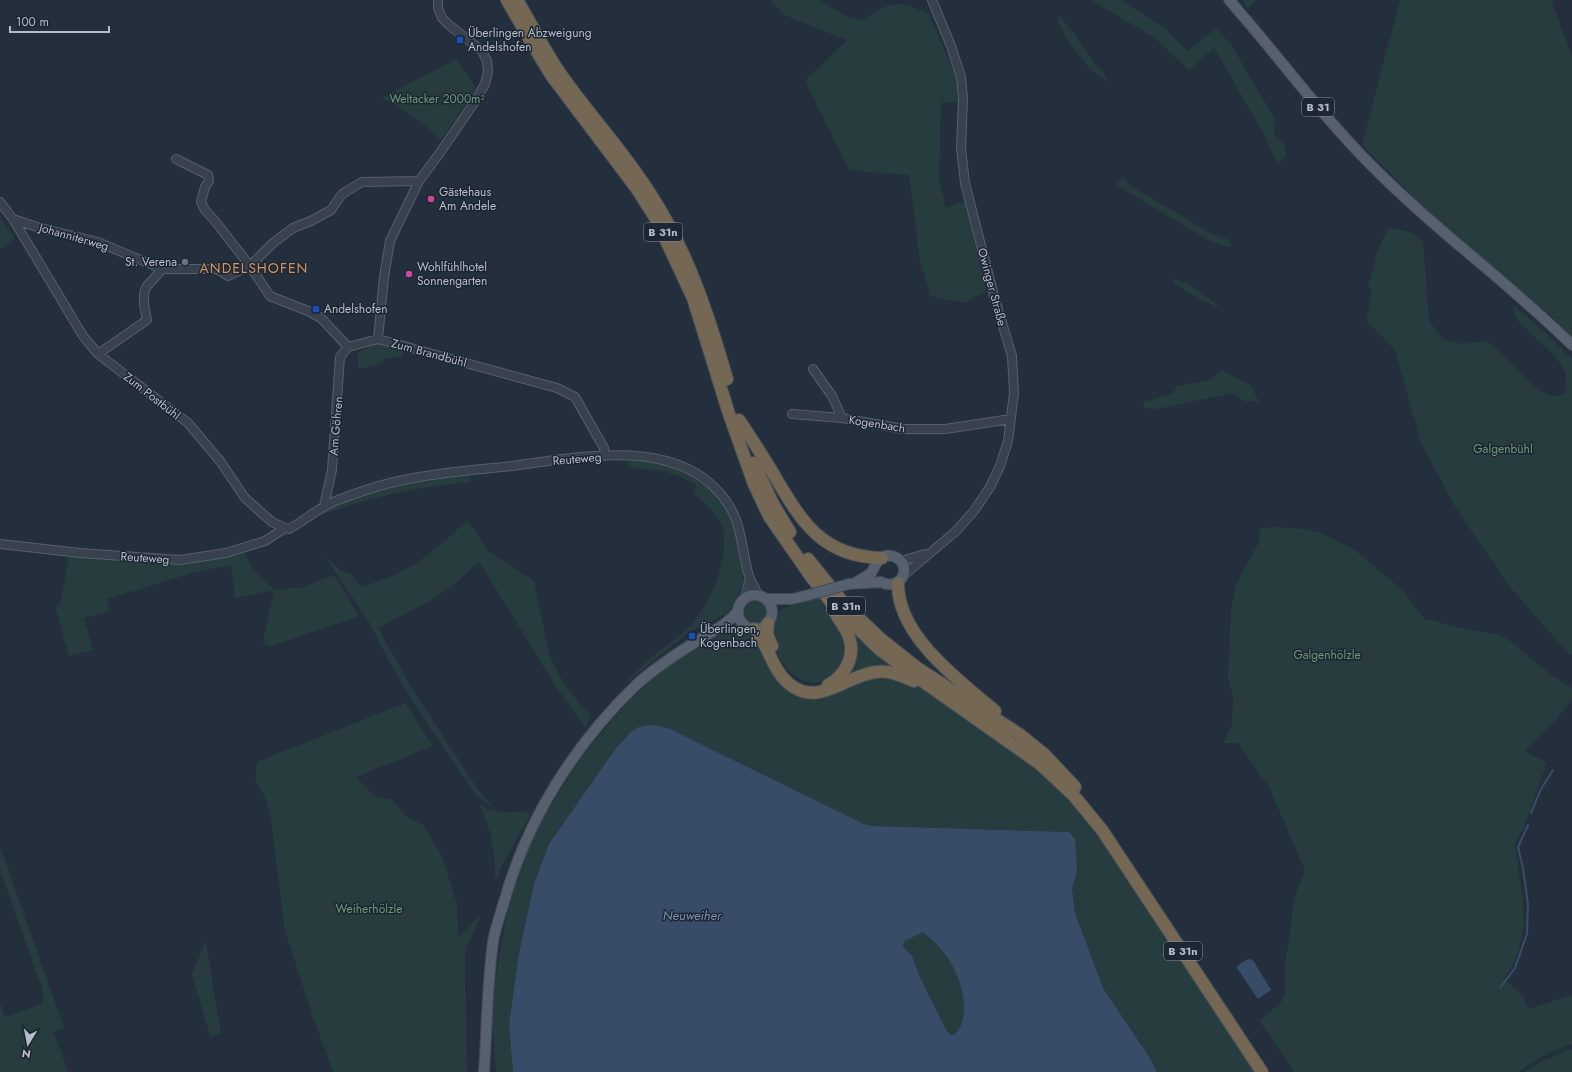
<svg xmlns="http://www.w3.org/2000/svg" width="1572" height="1072" viewBox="0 0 1572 1072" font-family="Jost,sans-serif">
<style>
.green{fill:#263c3f}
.water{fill:#394c67;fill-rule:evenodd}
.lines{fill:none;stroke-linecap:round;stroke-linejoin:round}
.stream{stroke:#394c67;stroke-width:2}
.minor-casing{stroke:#565f6c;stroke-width:10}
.major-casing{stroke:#414a57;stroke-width:12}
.highway-casing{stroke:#434c59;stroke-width:14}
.minor{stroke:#38414e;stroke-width:8}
.major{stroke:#56606e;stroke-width:10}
.highway{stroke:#746855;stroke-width:12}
.major-bridge-casing{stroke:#414a57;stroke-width:12;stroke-linecap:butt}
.major-bridge{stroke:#56606e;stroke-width:10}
.transit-dot{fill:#1a4fb4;stroke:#1d2633;stroke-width:1.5}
.hotel-dot{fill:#d1479c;stroke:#1d2633;stroke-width:1.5}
.worship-dot{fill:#6b7280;stroke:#1d2633;stroke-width:1.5}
.labels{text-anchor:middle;stroke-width:3;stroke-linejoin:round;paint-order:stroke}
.shield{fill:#1d2633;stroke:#878f9c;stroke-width:1}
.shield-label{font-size:11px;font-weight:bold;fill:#b4bcc9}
.poi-label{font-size:12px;fill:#b4bcc9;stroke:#1d2633;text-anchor:start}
.park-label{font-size:12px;fill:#6b9a76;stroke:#1d2633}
.street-label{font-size:12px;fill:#b4bcc9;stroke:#1d2633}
.water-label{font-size:13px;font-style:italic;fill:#7c92b1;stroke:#1d2633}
.quarter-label{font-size:14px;letter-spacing:1px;fill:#d59563;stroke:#1d2633}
</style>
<rect width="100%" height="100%" fill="#242f3e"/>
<path class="green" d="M770,0H819L850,18L865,20C889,0 902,0 929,15L956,75L958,102H941L939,179L946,208L965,201L986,291L965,303L930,296L919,256L909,175L849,170L805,81L847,40L784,15Z
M1091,0H1121L1163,27L1188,51L1216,28L1232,46L1275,119L1274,134L1285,145L1287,156L1277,164L1264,134L1214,48L1189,70L1155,38Z
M1243,0H1257L1247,9Z
M1400,0H1551L1572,56V338L1555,320L1432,215L1362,145Z
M1058,15L1073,32L1094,63L1103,72L1110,83C1104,79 1097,75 1092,70C1083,62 1055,26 1058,15Z
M456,59L476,88L441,140C424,123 404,109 382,98Z
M1123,178L1129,185L1212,234L1230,240L1231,246L1227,247L1210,241L1118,186L1116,184Z
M0,217L15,239L0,249Z
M1389,227L1413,233L1423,241L1429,321L1443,339L1462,344L1486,341L1496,347L1527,380L1542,392L1554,397L1565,393L1566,373L1555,356L1518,321L1512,304L1545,332L1572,359V654L1568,653L1510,587L1457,510L1421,443L1395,350L1366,320L1372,292L1368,286L1378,250Z
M1174,279L1189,284L1224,310L1198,298L1174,283Z
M376,343L381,346L384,343L404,348L402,357L383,358V363L359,369L357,353Z
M1222,370L1251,386L1259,402L1244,401L1233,393L1157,409L1144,408L1143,402L1172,394L1177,386L1209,380Z
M629,459C671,462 712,479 732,519C740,536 742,565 744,585L741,586C741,592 732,608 728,613L689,632L622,686C633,674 644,663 657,653C667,645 679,637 688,628C709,606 723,574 724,543C724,539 725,535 724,531C719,515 706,504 694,494L696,484L679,476L663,471L628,468Z
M470,475V482C418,487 368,497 319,516L320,512C368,490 418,481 470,475Z
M468,520L488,551L534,581L549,653C557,677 574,697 591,716L585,727L554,684L479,561L456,583L428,602L378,628L413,690L477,788L493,807L483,801L475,794L408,694L387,657L369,622L324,555L341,571L351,574L361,587C377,582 395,576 410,567C431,555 449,536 468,520Z
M1274,527L1304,529L1321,533L1355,550L1402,590L1426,621L1429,619L1450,626L1500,635L1509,640L1551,675L1572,688V700L1554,722L1525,751L1547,763L1524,827L1515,843L1522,895L1524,925L1519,950L1512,966L1504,979L1524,997L1528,1009L1572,995V1044L1548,1053L1518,1072H1294L1259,1020L1280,1004L1285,994V966L1294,901L1298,886L1305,873L1304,868L1270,789L1238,743H1223L1232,725L1233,698L1228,677L1231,611L1236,584L1258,544L1261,528Z
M245,553L253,570L274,590L304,587L334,575L359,616L269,647L263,642L274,590L235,598L231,565L195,572L107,599L110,611L84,618L93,650L69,656L55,607L60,605L69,555L178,563Z
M754,595C775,596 779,621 759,629L776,669L807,692L865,674L928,685L1074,796L1262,1072H1157L1150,1058L1103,988L1075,913L1072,889L1077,871L1069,832L873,826L864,824L670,729L661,726L632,731L616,748L549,844L534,884L519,953L509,1024L513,1072H496L492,1020L496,975L509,902L521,862L538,827L578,761L629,700L636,696L639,689L679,657L733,629L732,626L743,624C735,612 739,599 754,595Z
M820,598C826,607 835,617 840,625C845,634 848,654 843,663C841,667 836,671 833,675C826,683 811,684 802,680C781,672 760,629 780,611C788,604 810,601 820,598Z
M851,631L894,668L843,677Z
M405,703L433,746L356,777L375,797L391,799L406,816L423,825L442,856L457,904L458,937L481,915L468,944L465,958L467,1072H333L312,1014L285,931L271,820L265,797L255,780L257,762Z
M479,804L487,809L502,813L526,811L530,815L501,867L497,879H495C496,852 490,827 479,804Z
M0,846L64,1028L54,1032L68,1072H0V1003L5,1017L43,1003L42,988L0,870Z
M923,932C932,939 940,947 947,957C960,976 974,1017 954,1035H951L946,1030L920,977L912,956L903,946L905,941Z
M206,941L221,1034L210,1036L192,974Z
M1572,1049V1072H1524C1539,1062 1555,1055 1572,1049Z"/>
<path class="water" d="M652,725L660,726L670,729L864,824L873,826L1069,832L1075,839L1076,854L1077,871L1072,889L1075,913L1103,988L1150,1058L1157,1072H513L509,1024L519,953L534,884L549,844L616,748L632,731L639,727ZM923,932C932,939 940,947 947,957C960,975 974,1017 954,1035H951L946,1030L920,977L912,956L903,946L905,941Z
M1248,959L1253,960L1271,990L1258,999L1237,968L1238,965Z"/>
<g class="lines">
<path class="stream" d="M1531,813L1541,789L1553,770
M1500,988L1515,968L1527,934L1528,904L1523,868L1518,847L1528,825"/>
<defs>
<path id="minor" d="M438,0V8L442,18L449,25L482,51L487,61L488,72L485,84L476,100L439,154L419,181L390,241L384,277L378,339L557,388L575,397L604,448L605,456
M176,159L208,175L209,181L205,187L201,202L205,210L215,221L250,266L270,296L308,311L321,318L348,347L378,339
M0,202L13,219L83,336L98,354L188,423L220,461L245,498L272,522L285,528L289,529C306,520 320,506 338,500C359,492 382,484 404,480C440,472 476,470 512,466C574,458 665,438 715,488C744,517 739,541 749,576C751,582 756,589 758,595
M13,219L37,227L98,242L162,269H217L228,276L250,266L273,243L293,228L311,221L331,210L342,194L362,182L419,181
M98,354L147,320C145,310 141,295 147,286C152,280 158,275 162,269
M813,369L832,396L842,418
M792,414L842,418L903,429H945L1011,419
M324,506L332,470L340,357L348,347
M0,544L80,553L180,560L226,553L265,541L285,528
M901,561L925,554
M904,575L955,532L974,511L990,487L1000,466L1008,441L1014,393L1012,356L994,296L965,183L961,148L963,99L961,77L951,46L932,0
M745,598L750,578"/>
<path id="major" d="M1229,0C1277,54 1320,114 1371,165C1434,229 1508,282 1572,345
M849,584L881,582C894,589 908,579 903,564C898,556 887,552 879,560C875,564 874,569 871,573C866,577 860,580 855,583
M738 612a17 17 0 1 1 34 0a17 17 0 1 1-34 0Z
M767,599H792L805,596
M484,1072C487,1029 487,985 493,942C495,929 500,915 504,902C527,819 575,744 636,685C656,667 679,652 702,638C715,630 729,623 738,611"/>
<path id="highway" d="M507,0L530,40L551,75L637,189L656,219L693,298L729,414L754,484L769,516L812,578L831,602L879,649L928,685L1040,764L1074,796L1102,830L1262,1072
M517,0C532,25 545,52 562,76C590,116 625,153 651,195C688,252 708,314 727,379
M739,420C751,438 763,456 774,475C801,521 822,557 882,558
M754,463L773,504L790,532
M808,559L845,605L882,640L916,667L1019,734L1045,755L1075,787
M898,583C897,635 958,680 995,711
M768,623L767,634L772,646
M754,629C769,645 771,668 788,683C818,709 846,675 876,672C890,670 902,676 914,681
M828,685C845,676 856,656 849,637C846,628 839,621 835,612"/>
</defs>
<use href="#minor" class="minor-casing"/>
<use href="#major" class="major-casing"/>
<use href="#highway" class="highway-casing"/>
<use href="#minor" class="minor"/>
<use href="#major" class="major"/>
<use href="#highway" class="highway"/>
<defs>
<path id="major-bridge" d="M805,596L849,584"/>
</defs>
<use href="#major-bridge" class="major-bridge-casing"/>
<use href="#major-bridge" class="major-bridge"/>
</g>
<g class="transit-dot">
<rect x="456" y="36" width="8" height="8" rx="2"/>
<rect x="312" y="305" width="8" height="8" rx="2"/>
<rect x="688" y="632" width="8" height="8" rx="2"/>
</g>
<g class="hotel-dot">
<circle cx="431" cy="199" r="4"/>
<circle cx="409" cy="274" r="4"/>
</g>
<circle class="worship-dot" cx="185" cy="262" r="4"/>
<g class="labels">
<g class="shield">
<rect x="1302" y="98" width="32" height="18" rx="3"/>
<rect x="644" y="223" width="38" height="18" rx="3"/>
<rect x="827" y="597" width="38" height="18" rx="3"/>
<rect x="1164" y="942" width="38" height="18" rx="3"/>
</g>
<g class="shield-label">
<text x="1318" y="111">B 31</text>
<text x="663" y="236">B 31n</text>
<text x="846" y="610">B 31n</text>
<text x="1183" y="955">B 31n</text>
</g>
<g class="poi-label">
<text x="468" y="37">Überlingen Abzweigung<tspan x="468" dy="14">Andelshofen</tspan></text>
<text x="439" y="196">Gästehaus<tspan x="439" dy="14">Am Andele</tspan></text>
<text x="177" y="266" text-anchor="end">St. Verena</text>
<text x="417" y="271">Wohlfühlhotel<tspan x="417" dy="14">Sonnengarten</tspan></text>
<text x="324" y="313">Andelshofen</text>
<text x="700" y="633">Überlingen,<tspan x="700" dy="14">Kogenbach</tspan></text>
</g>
<g class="park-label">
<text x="437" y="103">Weltacker 2000m²</text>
<text x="1503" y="453">Galgenbühl</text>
<text x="1327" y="659">Galgenhölzle</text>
<text x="369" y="913">Weiherhölzle</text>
</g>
<g class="street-label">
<text transform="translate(74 237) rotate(16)" y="4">Johanniterweg</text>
<text transform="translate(992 287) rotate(75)" y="4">Owinger Straße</text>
<text transform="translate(429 353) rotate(15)" y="4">Zum Brandbühl</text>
<text transform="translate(152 396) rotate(38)" y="4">Zum Postbühl</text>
<text transform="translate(877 424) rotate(9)" y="4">Kogenbach</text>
<text transform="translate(336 426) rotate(-85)" y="4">Am Göhren</text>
<text transform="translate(577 459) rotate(-5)" y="4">Reuteweg</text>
<text transform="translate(145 558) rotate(4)" y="4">Reuteweg</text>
</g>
<g class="water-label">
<text x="692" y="920">Neuweiher</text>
</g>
<g class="quarter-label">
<text x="254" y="273">ANDELSHOFEN</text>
</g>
</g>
<g transform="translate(28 1044) rotate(190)" stroke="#1d2633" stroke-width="3" paint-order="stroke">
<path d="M0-3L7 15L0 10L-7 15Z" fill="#b4bcc9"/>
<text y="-6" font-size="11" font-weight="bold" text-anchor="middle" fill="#b4bcc9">N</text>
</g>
<path d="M10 26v6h99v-6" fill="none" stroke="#b4bcc9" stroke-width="2"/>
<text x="16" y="26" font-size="12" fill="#b4bcc9" stroke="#1d2633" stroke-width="3" paint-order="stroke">100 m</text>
</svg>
